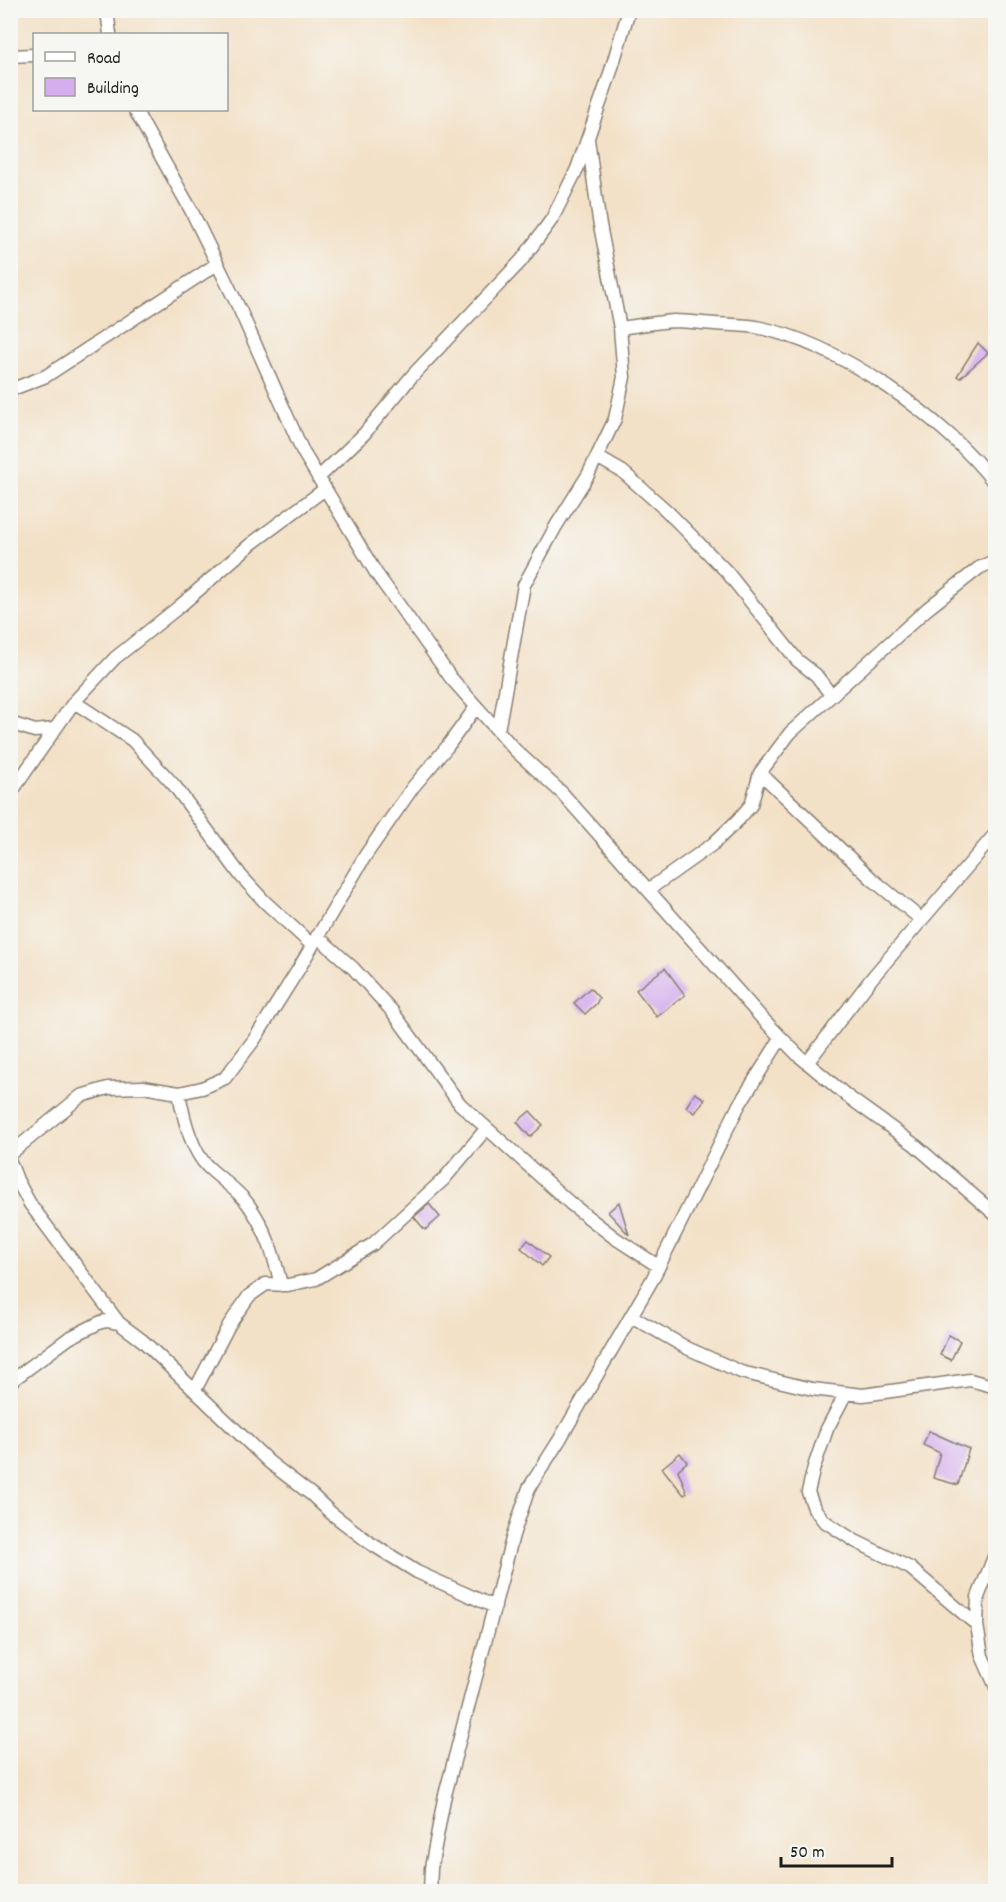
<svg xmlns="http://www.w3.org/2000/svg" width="1006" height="1902" viewBox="0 0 1006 1902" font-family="Dekko,sans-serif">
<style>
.building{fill:#d5aeee}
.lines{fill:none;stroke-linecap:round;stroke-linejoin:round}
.minor-casing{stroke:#887e72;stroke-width:15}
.minor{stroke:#fff;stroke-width:12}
</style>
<rect width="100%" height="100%" fill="#f6f6f2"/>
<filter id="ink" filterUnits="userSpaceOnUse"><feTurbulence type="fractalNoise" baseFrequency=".0167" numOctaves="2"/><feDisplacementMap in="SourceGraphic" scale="12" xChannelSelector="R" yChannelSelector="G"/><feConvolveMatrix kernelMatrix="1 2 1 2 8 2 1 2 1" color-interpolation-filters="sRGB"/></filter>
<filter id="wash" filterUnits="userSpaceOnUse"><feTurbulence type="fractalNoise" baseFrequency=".008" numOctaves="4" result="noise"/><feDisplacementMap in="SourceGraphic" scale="24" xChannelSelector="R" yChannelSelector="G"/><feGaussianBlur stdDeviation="1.35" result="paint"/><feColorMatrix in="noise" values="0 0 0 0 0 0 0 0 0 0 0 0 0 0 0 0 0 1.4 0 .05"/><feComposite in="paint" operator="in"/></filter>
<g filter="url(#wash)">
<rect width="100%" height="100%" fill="#f3e1c7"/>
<g id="blocks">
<path class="building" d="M978,343L988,353L960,378L957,376Z
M665,968L685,995L657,1017L636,990Z
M590,988L599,998L596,1004L585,1014L574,1003Z
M695,1093L705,1099L695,1113L686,1107Z
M530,1111L543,1125L530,1137L517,1122Z
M619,1202L629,1235L608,1212Z
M429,1204L440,1217L425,1230L414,1217Z
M528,1240L549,1257L542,1266L521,1248Z
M949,1335L960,1341L951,1360L940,1355Z
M929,1431L969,1449L958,1485L933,1478L940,1453L923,1445Z
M680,1453L687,1462L678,1470L687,1493L684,1495L662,1468Z"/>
</g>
</g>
<g filter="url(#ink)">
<use href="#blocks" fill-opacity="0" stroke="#887e72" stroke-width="1.5"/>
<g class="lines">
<defs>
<path id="minor" d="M107,10L110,34
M10,56L34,55
M135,110L191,210L240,310L303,452L376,573L451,678L515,750L562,793L760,1016L798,1055L847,1096L915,1145L996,1215
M620,328C637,326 656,322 674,321C687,321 701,323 715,324C728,325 743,325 756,327C839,343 945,418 996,485
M10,387H18L46,376L217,264
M597,457L623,472L667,511L727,572L797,660L816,675L831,695
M318,478L364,434L412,376L521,261L552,219L577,169L609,77L629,10
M74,702L132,740L174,785L241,876L265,902L312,945
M10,723L35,731L54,729
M498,731L524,585L556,526L588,475L615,419L624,377L620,328L599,220L588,139
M760,773L872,879L922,920
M10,794L74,702L115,658L180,606L251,544L325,489
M648,890L713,844L738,820L751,805L760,773L790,733L927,609L979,568L996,560
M317,936L353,968L392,1011L460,1104L571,1204L615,1238L658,1266
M807,1063L872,978L996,833
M179,1093C183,1116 190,1148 207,1166C220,1179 237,1189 248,1204C266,1229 274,1255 281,1285
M10,1154L81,1096L108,1088L143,1087L179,1093L202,1088L225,1078L254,1040L298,970L365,856L413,787L447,747L476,707
M10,1162L17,1180L30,1204L119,1323
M631,1316L687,1348L741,1372L812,1389L863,1395L970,1380L996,1387
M10,1382L69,1338L101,1322L107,1321L119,1323L143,1341L269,1462L312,1495L331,1513L370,1543L417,1572L495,1607
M195,1390L229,1325L249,1296L266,1284L288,1285L316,1279L373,1244L444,1179L486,1129
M846,1393L827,1429L814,1467L808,1492L814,1508L824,1521L855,1541L910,1568L977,1625
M996,1552L978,1597L977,1625L982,1656L996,1687
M430,1892L431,1868L444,1799L513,1535L529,1488L560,1439L652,1280L739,1105L781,1038"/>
</defs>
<use href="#minor" class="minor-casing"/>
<use href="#minor" class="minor"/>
</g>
</g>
<rect width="1006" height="1902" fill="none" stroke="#f6f6f2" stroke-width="36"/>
<rect x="33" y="33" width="195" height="78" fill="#f6f6f2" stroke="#9f9f9c" stroke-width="1.5"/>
<rect x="45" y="52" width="30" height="9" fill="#ffffff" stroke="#9f9f9c" stroke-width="1.5"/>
<text x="87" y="63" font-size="18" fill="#1c1c1c">Road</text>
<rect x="45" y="78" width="30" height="18" fill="#d5aeee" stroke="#9f9f9c" stroke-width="1.5"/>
<text x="87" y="93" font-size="18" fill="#1c1c1c">Building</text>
<path d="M781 1857v9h111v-9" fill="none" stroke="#1c1c1c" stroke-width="3"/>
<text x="790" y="1857" font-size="18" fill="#1c1c1c" stroke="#f6f6f2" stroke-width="4.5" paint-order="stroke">50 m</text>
</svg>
